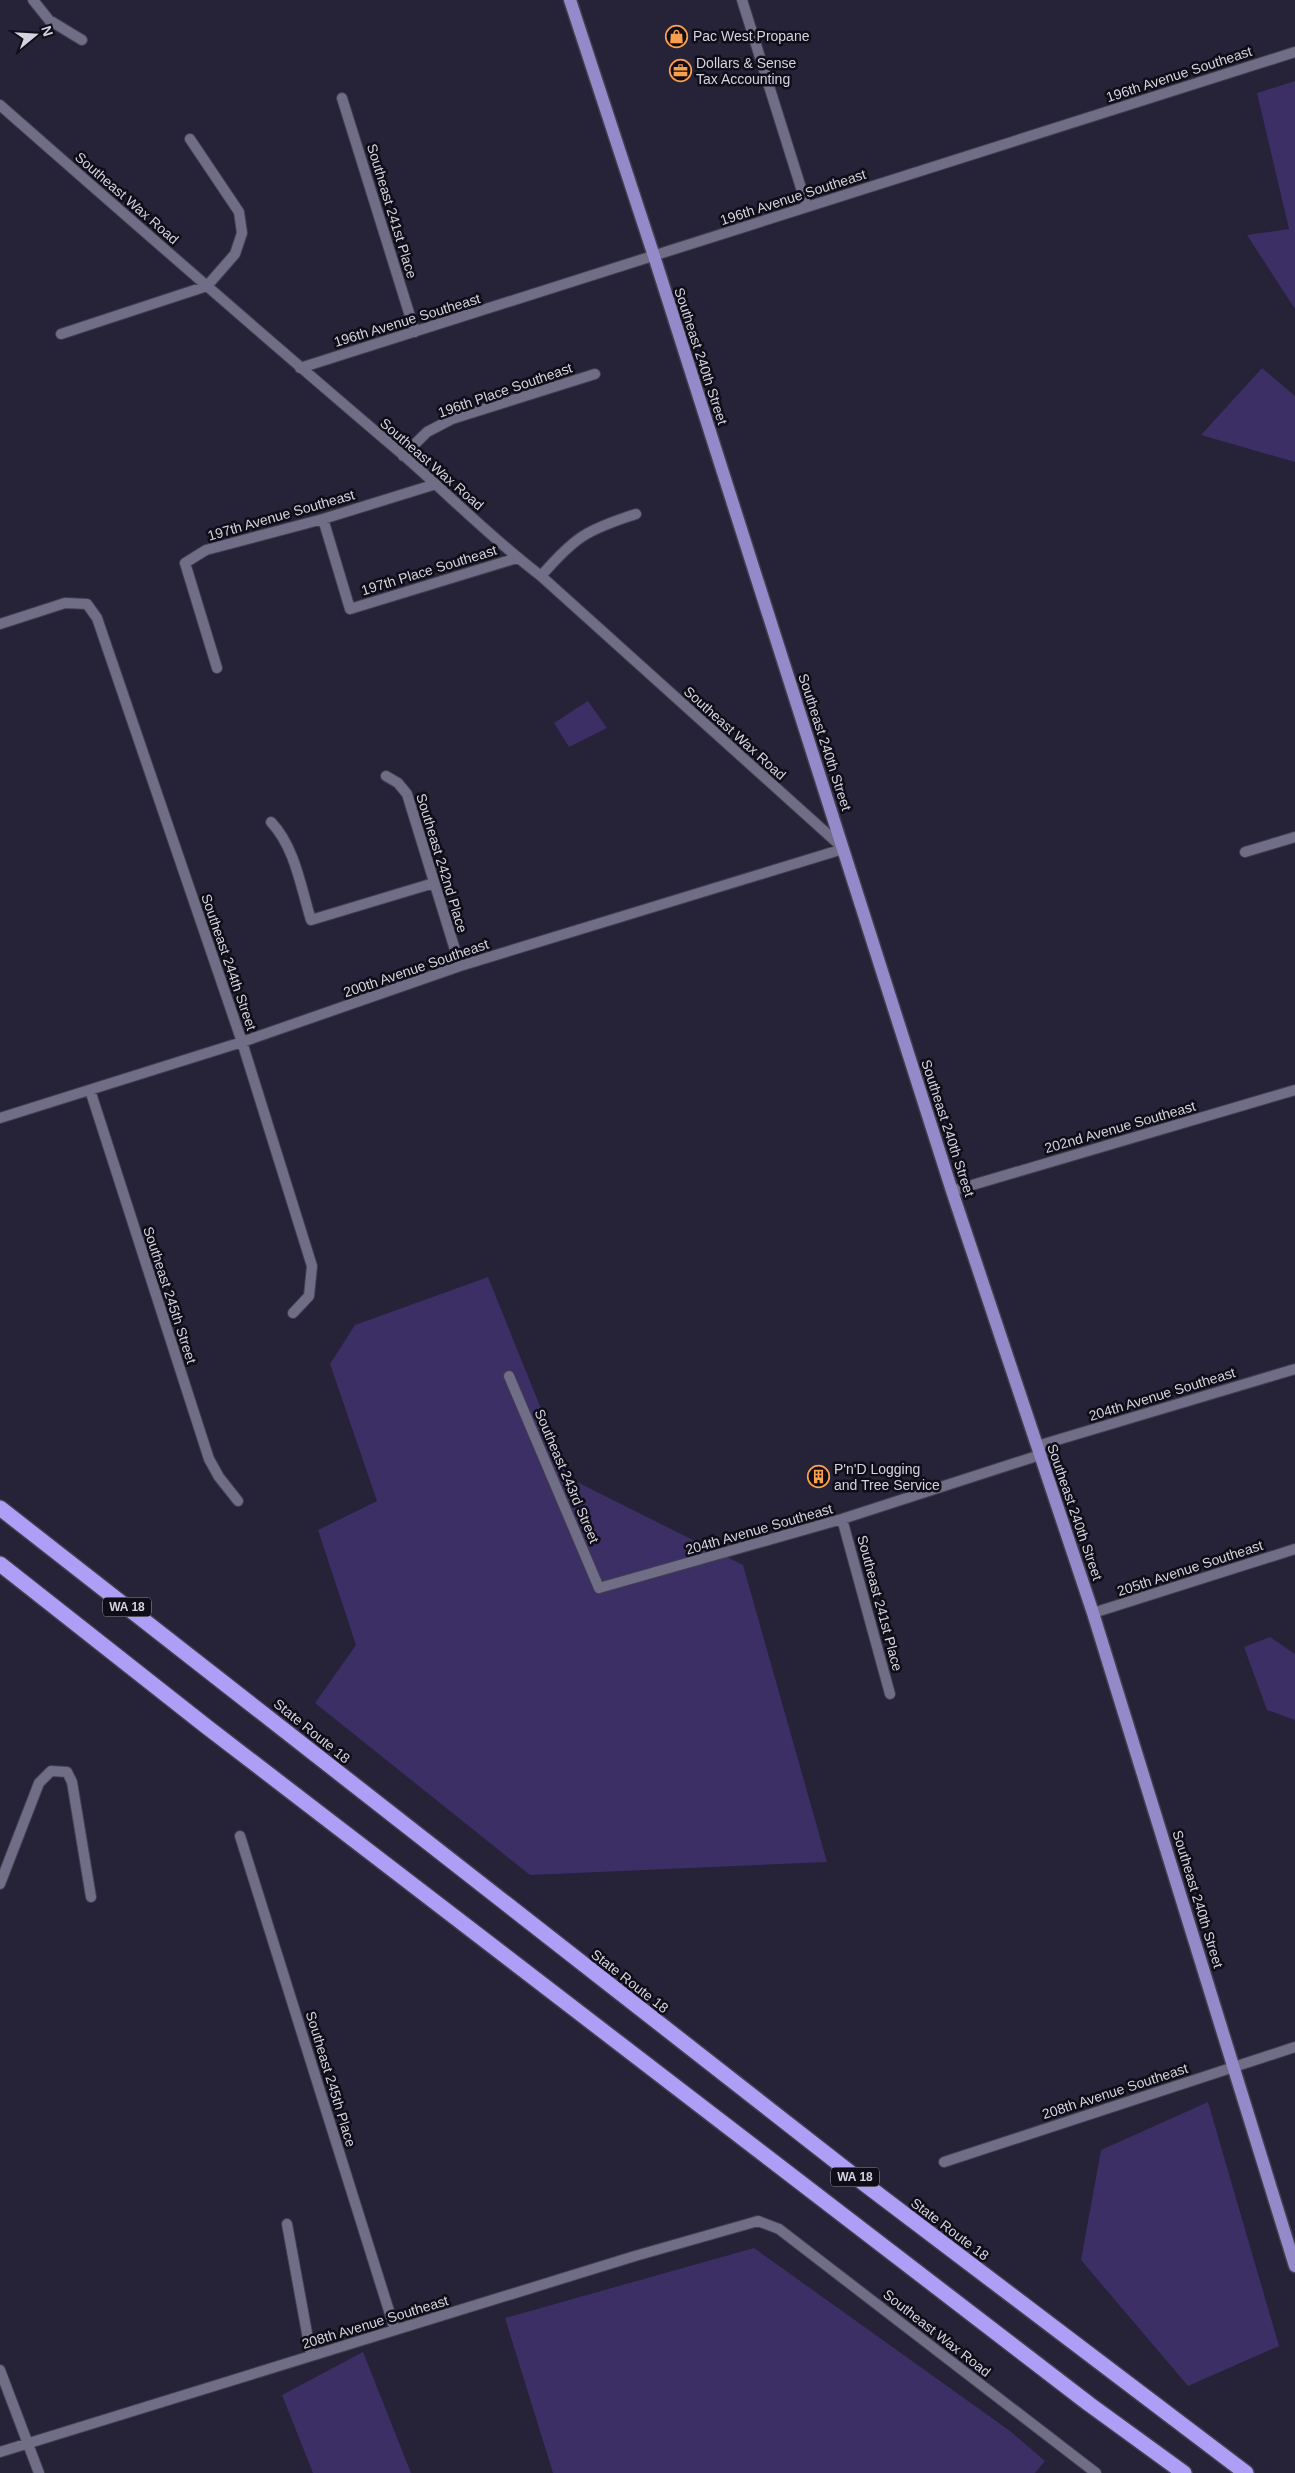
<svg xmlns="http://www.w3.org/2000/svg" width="1295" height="2473" viewBox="0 0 1295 2473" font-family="Helvetica,sans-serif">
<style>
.green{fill:#3b2f65}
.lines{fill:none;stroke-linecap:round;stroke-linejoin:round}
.minor-casing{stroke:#423f50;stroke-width:12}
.major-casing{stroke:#423f50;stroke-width:15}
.highway-casing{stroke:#423f50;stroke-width:18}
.minor{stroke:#706d86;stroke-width:10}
.major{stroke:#958ac9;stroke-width:12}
.highway{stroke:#ae9ef5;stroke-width:15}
.labels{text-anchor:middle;stroke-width:5;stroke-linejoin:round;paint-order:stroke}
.shield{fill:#0f0d17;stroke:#9997a4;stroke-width:1}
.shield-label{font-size:12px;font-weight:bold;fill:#d4d2e0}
.poi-label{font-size:14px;fill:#d4d2e0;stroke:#0f0d17;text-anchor:start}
.street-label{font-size:14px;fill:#d4d2e0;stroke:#0f0d17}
</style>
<rect width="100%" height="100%" fill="#262237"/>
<path class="green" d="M1295,81V309L1247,235L1289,229L1257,93Z
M1262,368L1295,396V462L1201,435Z
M588,701L607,728L569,747L554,723Z
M488,1277L569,1478L743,1565L827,1862L530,1875L315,1703L356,1645L318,1530L377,1501L330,1364L355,1325Z
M1270,1637L1295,1654V1720L1267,1710L1244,1647Z
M1208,2102L1279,2346L1188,2386L1081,2260L1101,2150Z
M754,2248L1010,2431L1045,2461L1035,2473H553L505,2318Z
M363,2352L411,2473H313L282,2395Z"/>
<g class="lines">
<defs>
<path id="minor" d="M33,0L49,20L82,40
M742,0L807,207
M342,98L415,332
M0,105C133,222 267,339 402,454C448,494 492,539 541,576L843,848
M61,334L207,286L235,254L242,233L239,212L190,139
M300,368L1295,52
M403,456L427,432L452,419L595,374
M323,519L350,609L517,558
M541,576C575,537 586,530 636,514
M0,624L65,603L87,604L97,618L242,1042L312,1266L309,1296L293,1313
M217,668L185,563L206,550L323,519L436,484
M386,776L398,783L407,794L460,966
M271,822C295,847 301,888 311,920L434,883
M1245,852L1295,837
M90,1090L209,1459L219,1477L238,1501
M0,1118L242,1042L460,966L843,849
M952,1191L1295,1090
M509,1376L599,1588L842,1519L1040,1455
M1037,1446L1295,1369
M842,1519L890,1694
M1093,1613L1295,1549
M240,1836L395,2330
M0,1884L39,1783L51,1771L67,1772L72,1782L91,1897
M944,2162L1295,2047
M287,2224L311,2355
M0,2370L39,2473
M0,2452L635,2256L758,2221L779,2229L1096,2473"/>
<path id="major" d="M570,0L654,256L952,1191L1093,1613L1295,2266"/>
<path id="highway" d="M0,1508L866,2185L1246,2473
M0,1564L207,1727L1089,2404L1184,2473"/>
</defs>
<use href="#minor" class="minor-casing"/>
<use href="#major" class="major-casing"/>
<use href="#highway" class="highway-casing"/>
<use href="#minor" class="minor"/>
<use href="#major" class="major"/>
<use href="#highway" class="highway"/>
</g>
<defs>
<symbol id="shop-ring" viewBox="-11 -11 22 22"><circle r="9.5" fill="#0f0d17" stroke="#fa9f4e" stroke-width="1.5"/><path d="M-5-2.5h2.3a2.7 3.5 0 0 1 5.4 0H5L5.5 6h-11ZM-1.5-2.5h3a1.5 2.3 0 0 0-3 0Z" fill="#fa9f4e"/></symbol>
<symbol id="office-ring" viewBox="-11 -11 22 22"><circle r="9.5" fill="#0f0d17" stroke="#fa9f4e" stroke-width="1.5"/><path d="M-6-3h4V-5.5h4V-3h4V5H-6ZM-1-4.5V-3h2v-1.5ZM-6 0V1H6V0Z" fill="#fa9f4e"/></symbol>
<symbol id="building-ring" viewBox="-11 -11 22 22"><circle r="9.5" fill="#0f0d17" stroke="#fa9f4e" stroke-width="1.5"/><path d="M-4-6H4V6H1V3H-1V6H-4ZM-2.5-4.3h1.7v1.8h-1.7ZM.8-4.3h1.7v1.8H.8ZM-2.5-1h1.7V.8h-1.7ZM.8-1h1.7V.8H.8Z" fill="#fa9f4e"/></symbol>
</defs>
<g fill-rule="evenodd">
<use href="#shop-ring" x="664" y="24" width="25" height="25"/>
<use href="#office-ring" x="668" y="58" width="25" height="25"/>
<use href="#building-ring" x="806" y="1464" width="25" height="25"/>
</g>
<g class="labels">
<g class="shield">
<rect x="103" y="1597.5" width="48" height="19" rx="4"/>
<rect x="831" y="2167.5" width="48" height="19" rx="4"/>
</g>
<g class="shield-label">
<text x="127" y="1611">WA 18</text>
<text x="855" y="2181">WA 18</text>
</g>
<g class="poi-label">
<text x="693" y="41">Pac West Propane</text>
<text x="696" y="68">Dollars &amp; Sense<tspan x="696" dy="16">Tax Accounting</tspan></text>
<text x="834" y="1474">P'n'D Logging<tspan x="834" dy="16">and Tree Service</tspan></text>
</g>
<g class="street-label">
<text transform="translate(1179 74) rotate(-18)" y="5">196th Avenue Southeast</text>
<text transform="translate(793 197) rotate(-18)" y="5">196th Avenue Southeast</text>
<text transform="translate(127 198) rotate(41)" y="5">Southeast Wax Road</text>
<text transform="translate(392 211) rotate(73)" y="5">Southeast 241st Place</text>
<text transform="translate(407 320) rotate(-17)" y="5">196th Avenue Southeast</text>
<text transform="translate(701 356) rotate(72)" y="5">Southeast 240th Street</text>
<text transform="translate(505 390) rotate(-19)" y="5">196th Place Southeast</text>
<text transform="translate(432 464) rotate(41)" y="5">Southeast Wax Road</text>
<text transform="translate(281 515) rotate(-16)" y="5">197th Avenue Southeast</text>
<text transform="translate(429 570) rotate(-17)" y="5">197th Place Southeast</text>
<text transform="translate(735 733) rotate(42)" y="5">Southeast Wax Road</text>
<text transform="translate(825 742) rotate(72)" y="5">Southeast 240th Street</text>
<text transform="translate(442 863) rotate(73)" y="5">Southeast 242nd Place</text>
<text transform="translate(229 962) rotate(71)" y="5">Southeast 244th Street</text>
<text transform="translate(416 968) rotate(-19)" y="5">200th Avenue Southeast</text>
<text transform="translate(1120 1127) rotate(-16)" y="5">202nd Avenue Southeast</text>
<text transform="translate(948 1128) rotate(72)" y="5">Southeast 240th Street</text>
<text transform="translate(170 1295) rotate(72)" y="5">Southeast 245th Street</text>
<text transform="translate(1162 1394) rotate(-17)" y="5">204th Avenue Southeast</text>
<text transform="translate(567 1476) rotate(67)" y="5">Southeast 243rd Street</text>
<text transform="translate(1075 1512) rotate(71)" y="5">Southeast 240th Street</text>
<text transform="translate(759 1529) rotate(-16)" y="5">204th Avenue Southeast</text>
<text transform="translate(1190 1568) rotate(-18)" y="5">205th Avenue Southeast</text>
<text transform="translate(880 1603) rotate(75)" y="5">Southeast 241st Place</text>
<text transform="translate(312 1731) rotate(39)" y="5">State Route 18</text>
<text transform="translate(1198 1899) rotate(73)" y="5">Southeast 240th Street</text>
<text transform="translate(630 1981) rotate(38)" y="5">State Route 18</text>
<text transform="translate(331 2079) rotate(73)" y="5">Southeast 245th Place</text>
<text transform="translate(1115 2091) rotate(-18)" y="5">208th Avenue Southeast</text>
<text transform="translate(950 2229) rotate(37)" y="5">State Route 18</text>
<text transform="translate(375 2322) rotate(-17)" y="5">208th Avenue Southeast</text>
<text transform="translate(937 2333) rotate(38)" y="5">Southeast Wax Road</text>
</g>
</g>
<g transform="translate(35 35) rotate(72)" stroke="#0f0d17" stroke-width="4" paint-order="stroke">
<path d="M0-4L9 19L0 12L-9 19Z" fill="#d4d2e0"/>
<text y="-8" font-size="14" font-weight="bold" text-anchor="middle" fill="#d4d2e0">N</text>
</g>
</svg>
